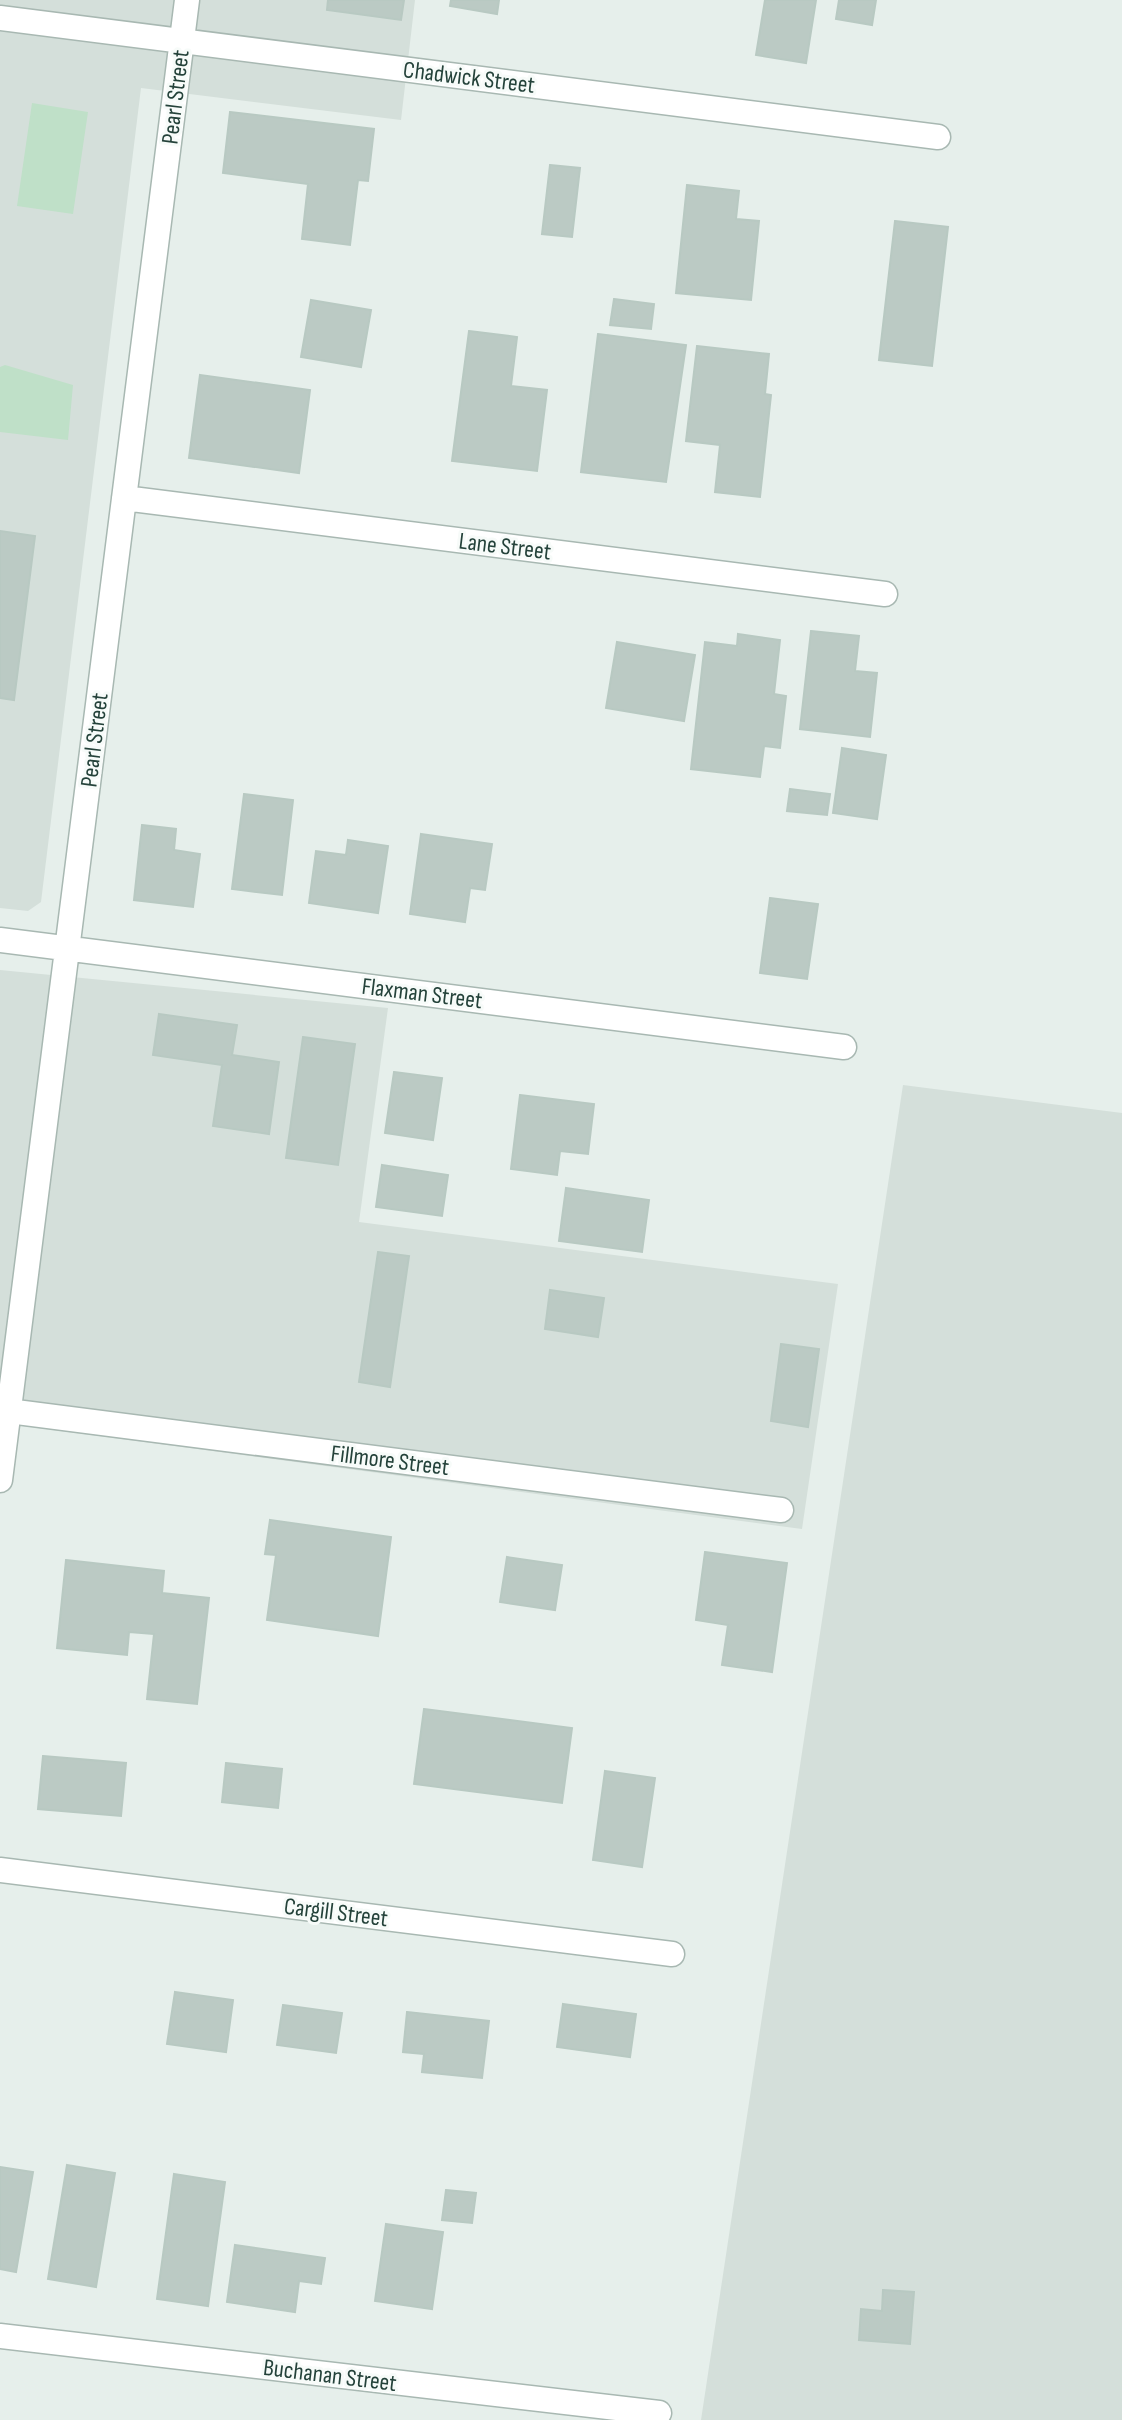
<svg xmlns="http://www.w3.org/2000/svg" width="1122" height="2420" viewBox="0 0 1122 2420" font-family="'Sofia Sans Condensed',sans-serif">
<style>
.built{fill:#d4dfda}
.green{fill:#bfe0c8}
.building{fill:#bbcac4;stroke:#b8c9c2;stroke-width:2}
.lines{fill:none;stroke-linecap:round;stroke-linejoin:round}
.minor-casing{stroke:#a8b8b2;stroke-width:27}
.minor{stroke:#fff;stroke-width:24}
.labels{text-anchor:middle;stroke-width:6;stroke-linejoin:round;paint-order:stroke}
.street-label{font-size:24px;fill:#24423a;stroke:#f7fbf9}
</style>
<rect width="100%" height="100%" fill="#e6efeb"/>
<path class="built" d="M0,0H415L401,120L141,88L41,902L28,911L0,908Z
M0,970L388,1008L359,1222L838,1284L802,1529L0,1423Z
M903,1085L1122,1113V2420H701Z"/>
<path class="green" d="M32,103L88,112L73,214L17,206Z
M5,365L73,385L68,440L0,432V367Z"/>
<path class="building" d="M328,0H404L401,20L327,10Z
M451,0H499L497,14L450,6Z
M765,0H816L806,63L756,55Z
M839,0H876L872,25L836,19Z
M230,112L374,129L368,181L358,180L350,245L302,239L308,184L223,173Z
M550,165L580,168L572,237L542,234Z
M687,185L739,191L736,219L759,221L751,300L676,293Z
M895,221L948,227L932,366L879,360Z
M614,299L654,304L651,329L610,325Z
M311,300L371,310L361,367L301,357Z
M469,331L517,337L511,386L547,390L537,471L452,461Z
M598,334L686,345L666,482L581,472Z
M697,346L769,354L765,394L771,395L760,497L715,492L720,445L686,441Z
M200,375L310,390L299,473L189,458Z
M0,531L35,536L14,700L0,698Z
M811,631L859,636L855,671L877,673L870,737L800,729Z
M738,634L780,640L774,694L786,696L780,748L764,746L760,777L691,769L705,642L737,646Z
M617,642L695,655L684,721L606,708Z
M842,748L886,755L877,819L833,813Z
M790,789L830,794L827,815L787,811Z
M244,794L293,800L282,895L232,889Z
M142,825L176,829L174,850L200,854L193,907L134,900Z
M421,834L492,844L485,890L470,888L465,922L410,914Z
M348,840L388,846L378,913L309,903L316,851L346,855Z
M770,898L818,904L807,979L760,973Z
M159,1014L237,1025L232,1055L279,1062L269,1134L213,1126L222,1065L153,1055Z
M303,1037L355,1044L338,1165L286,1158Z
M394,1072L442,1078L433,1140L385,1133Z
M520,1095L594,1104L588,1154L560,1151L557,1175L511,1169Z
M382,1165L448,1175L442,1216L376,1207Z
M566,1188L649,1200L642,1252L559,1241Z
M378,1252L409,1256L390,1387L359,1382Z
M550,1290L604,1298L598,1337L545,1329Z
M781,1344L819,1349L808,1427L771,1421Z
M270,1520L391,1537L378,1636L267,1620L276,1555L265,1554Z
M705,1552L787,1563L772,1672L722,1665L728,1625L696,1620Z
M507,1557L562,1565L555,1610L500,1602Z
M66,1560L164,1571L162,1593L209,1598L197,1704L147,1699L154,1634L129,1632L127,1655L57,1648Z
M424,1709L572,1728L562,1803L414,1784Z
M43,1756L126,1763L121,1816L38,1809Z
M226,1763L282,1769L278,1808L222,1802Z
M605,1771L655,1778L642,1867L593,1860Z
M175,1992L233,2000L226,2052L167,2044Z
M563,2004L636,2014L630,2057L557,2047Z
M283,2005L342,2013L336,2053L277,2045Z
M407,2012L489,2021L482,2078L422,2072L424,2054L403,2052Z
M67,2165L115,2173L96,2287L48,2279Z
M0,2167L33,2172L16,2272L0,2269Z
M174,2174L225,2182L208,2306L157,2299Z
M446,2190L476,2193L472,2223L442,2220Z
M386,2224L443,2232L432,2309L375,2301Z
M235,2245L325,2258L321,2284L299,2281L295,2312L227,2302Z
M883,2290L914,2292L910,2344L859,2340L861,2309L882,2311Z"/>
<g class="lines">
<defs>
<path id="minor" d="M0,18L938,137
M124,498L885,594
M0,940L844,1047
M0,1410L781,1510
M0,1480L187,0
M0,1870L672,1954
M0,2336L659,2413"/>
</defs>
<use href="#minor" class="minor-casing"/>
<use href="#minor" class="minor"/>
</g>
<g class="labels">
<g class="street-label">
<text transform="translate(469 77) rotate(7)" y="8">Chadwick Street</text>
<text transform="translate(175 97) rotate(-83)" y="8">Pearl Street</text>
<text transform="translate(505 546) rotate(7)" y="8">Lane Street</text>
<text transform="translate(94 740) rotate(-83)" y="8">Pearl Street</text>
<text transform="translate(422 993) rotate(7)" y="8">Flaxman Street</text>
<text transform="translate(390 1460) rotate(7)" y="8">Fillmore Street</text>
<text transform="translate(336 1912) rotate(7)" y="8">Cargill Street</text>
<text transform="translate(330 2375) rotate(7)" y="8">Buchanan Street</text>
</g>
</g>
</svg>
